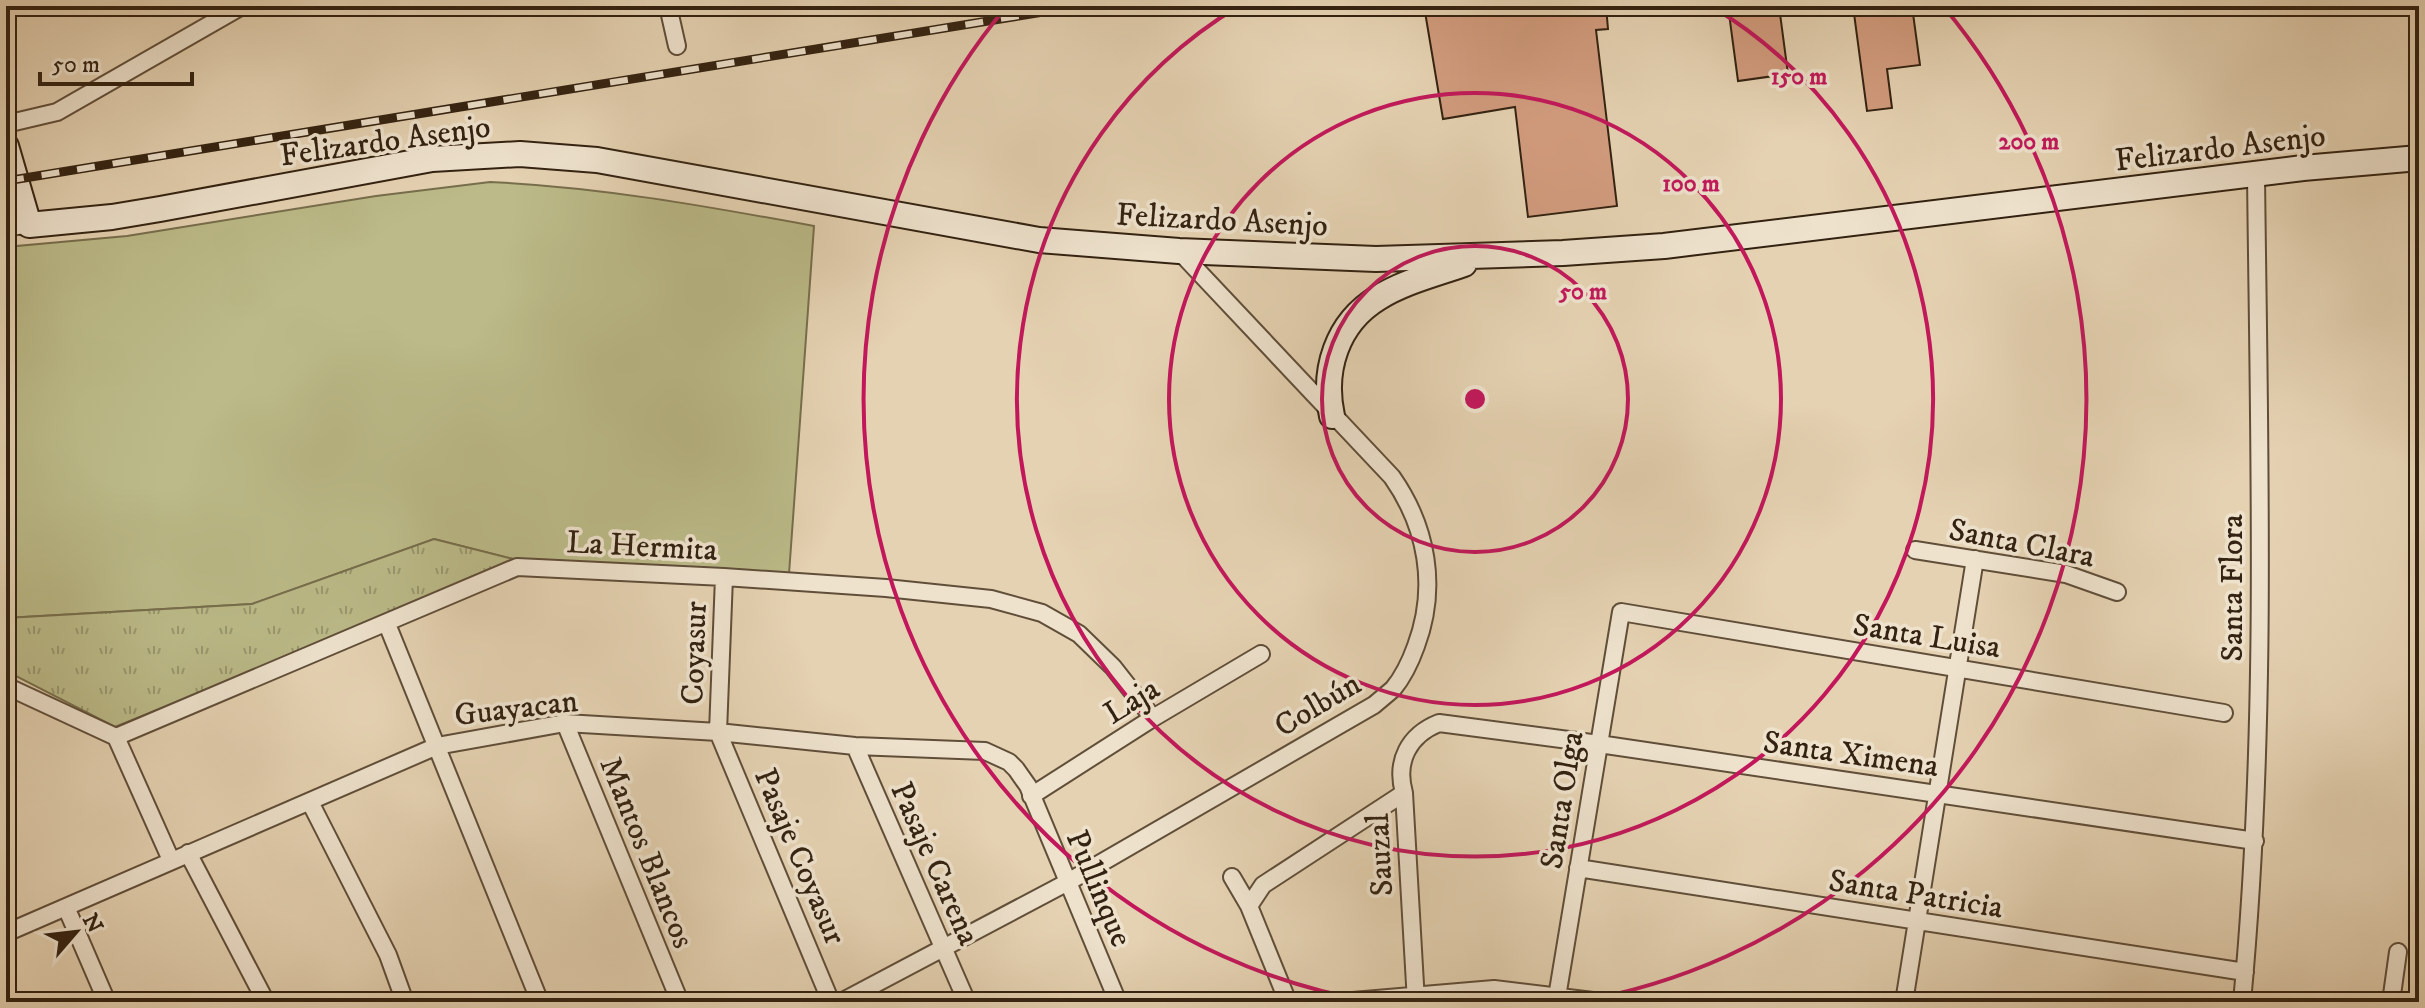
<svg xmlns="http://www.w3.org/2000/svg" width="2425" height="1008" viewBox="0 0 2425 1008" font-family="'IM FELL DW Pica',serif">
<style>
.green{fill:#bbba88;stroke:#776e4c;stroke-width:2}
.park{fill:url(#park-tufts);stroke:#776e4c;stroke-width:2}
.building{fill:#d29c7e;stroke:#321;stroke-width:2}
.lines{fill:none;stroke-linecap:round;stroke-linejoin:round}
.street-casing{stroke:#604e39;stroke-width:20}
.secondary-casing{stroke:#321;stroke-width:28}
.street{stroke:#eee2cd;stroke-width:16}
.secondary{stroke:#eee2cd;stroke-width:24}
.rail-casing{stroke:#321;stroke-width:9}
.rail{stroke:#eee2cd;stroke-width:6;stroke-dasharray:18;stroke-linecap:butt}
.ring{fill:none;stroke:#c2185b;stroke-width:4}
.labels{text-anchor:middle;stroke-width:7;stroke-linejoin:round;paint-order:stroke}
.street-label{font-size:32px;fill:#321;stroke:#eee2cd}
.centre{fill:#c2185b;stroke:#eee2cd;stroke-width:4}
.ring-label{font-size:24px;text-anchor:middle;font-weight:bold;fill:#c2185b;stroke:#eee2cd;stroke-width:7;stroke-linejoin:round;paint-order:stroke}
</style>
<defs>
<pattern id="park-tufts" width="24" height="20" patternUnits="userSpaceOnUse" patternTransform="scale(2)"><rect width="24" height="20" fill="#bbba88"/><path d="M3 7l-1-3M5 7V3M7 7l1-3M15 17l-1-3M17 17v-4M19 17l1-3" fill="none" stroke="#99976e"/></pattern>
</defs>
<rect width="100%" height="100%" fill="#e5d2b2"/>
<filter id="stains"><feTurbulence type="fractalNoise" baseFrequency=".0025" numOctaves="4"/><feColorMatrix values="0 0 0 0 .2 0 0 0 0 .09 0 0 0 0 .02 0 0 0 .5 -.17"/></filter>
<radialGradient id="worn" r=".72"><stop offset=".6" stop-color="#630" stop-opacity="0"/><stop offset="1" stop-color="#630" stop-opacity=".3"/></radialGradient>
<path class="green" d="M490,182C600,187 705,206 814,226L789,574L521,561L434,539L252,604L6,618V247L127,236L376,196Z"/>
<path class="park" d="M434,539L521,561L492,575L115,727L6,671V618L252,604Z"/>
<path class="building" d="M1424,6H1606L1608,29L1596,30L1617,206L1528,217L1515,107L1443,119Z
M1728,6H1779L1788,74L1738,81Z
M1853,6H1912L1920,65L1887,69L1892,108L1867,111Z"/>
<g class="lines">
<defs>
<path id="street" d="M668,6L677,46
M6,124L57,112L242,6
M6,227L29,225
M1915,550L2066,574L2117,592
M724,577L718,732L831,1002
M387,624L540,1002
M6,686L116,737L517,567L724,577L886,588L991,599L1042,613L1079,634L1113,667L1153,718
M565,723L680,1002
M116,737L171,860
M855,746L967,1002
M1031,796L1153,718L1261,654
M310,802L388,955L405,1002
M188,853L266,1002
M1578,868L2245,972
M1232,877L1249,906L1288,1002
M1249,906L1263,885L1404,793
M66,907L107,1002
M6,933L437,746L565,723L718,732L855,746L985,751L1009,762L1016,769L1028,786L1118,1002
M1557,997L1621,612L2224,713
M841,1002L1068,882L1374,705C1380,700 1387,694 1393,689C1403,677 1411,660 1416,646C1438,587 1427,527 1392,477L1179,251
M1341,1002L1494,989L1601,1002
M1416,1002L1404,793C1395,761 1409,735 1439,723L1599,744L2255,841
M1904,1002L1975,559
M2242,1002C2268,727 2259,450 2256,174
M2391,1002L2398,952"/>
<path id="secondary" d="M6,146L29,225L112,217L160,209L432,159L520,154L597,160L1039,240L1179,251L1376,259L1563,253L1664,246L2303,168L2419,158
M1332,416C1322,370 1337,323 1378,298C1403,282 1436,274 1464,264"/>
</defs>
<use href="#street" class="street-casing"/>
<use href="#secondary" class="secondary-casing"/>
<use href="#street" class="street"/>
<use href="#secondary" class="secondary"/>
<defs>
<path id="rail" d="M6,181L1080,6"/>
</defs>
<use href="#rail" class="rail-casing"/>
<use href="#rail" class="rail"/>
</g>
<g class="ring">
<circle cx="1475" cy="399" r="153"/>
<circle cx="1475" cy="399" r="306"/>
<path d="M1711 6A458 458 0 1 1 1239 6"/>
<path d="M1374 1002A611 611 0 0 1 1007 6M1943 6A611 611 0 0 1 1576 1002"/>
</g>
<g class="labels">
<g class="street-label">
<text transform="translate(385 140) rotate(-8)" y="11">Felizardo Asenjo</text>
<text transform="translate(2220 147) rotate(-7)" y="11">Felizardo Asenjo</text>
<text transform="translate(1222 219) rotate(3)" y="11">Felizardo Asenjo</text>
<text transform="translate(2022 542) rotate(11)" y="11">Santa Clara</text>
<text transform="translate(642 545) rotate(3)" y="11">La Hermita</text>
<text transform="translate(2231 588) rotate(-90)" y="11">Santa Flora</text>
<text transform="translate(1927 635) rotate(9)" y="11">Santa Luisa</text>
<text transform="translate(693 653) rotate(-88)" y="11">Coyasur</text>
<text transform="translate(1131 700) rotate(-32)" y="11">Laja</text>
<text transform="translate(1317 704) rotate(-31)" y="11">Colbún</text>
<text transform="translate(516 707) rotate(-7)" y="11">Guayacan</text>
<text transform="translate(1851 753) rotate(8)" y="11">Santa Ximena</text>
<text transform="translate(1561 800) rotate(-81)" y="11">Santa Olga</text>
<text transform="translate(648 852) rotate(68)" y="11">Mantos Blancos</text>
<text transform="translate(1379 855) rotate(-93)" y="11">Sauzal</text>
<text transform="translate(801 856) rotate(67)" y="11">Pasaje Coyasur</text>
<text transform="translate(936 863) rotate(66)" y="11">Pasaje Carena</text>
<text transform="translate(1100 888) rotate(67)" y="11">Pullinque</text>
<text transform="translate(1916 893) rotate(9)" y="11">Santa Patricia</text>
</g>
</g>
<circle cx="1475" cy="399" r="12" class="centre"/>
<g class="ring-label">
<text x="1799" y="84">150 m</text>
<text x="2029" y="149">200 m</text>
<text x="1691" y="191">100 m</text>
<text x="1583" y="299">50 m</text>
</g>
<rect width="2425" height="1008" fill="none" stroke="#e5d2b2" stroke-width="32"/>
<rect x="8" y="8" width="2409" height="992" fill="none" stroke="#321" stroke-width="4"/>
<rect x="16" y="16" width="2393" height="976" fill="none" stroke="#321" stroke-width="2"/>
<g transform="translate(76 932) rotate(62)" stroke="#eee2cd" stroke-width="6" paint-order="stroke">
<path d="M0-6L14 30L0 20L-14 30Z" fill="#332211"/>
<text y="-12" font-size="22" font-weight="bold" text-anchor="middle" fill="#332211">N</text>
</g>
<path d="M40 72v12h152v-12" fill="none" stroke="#332211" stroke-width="4"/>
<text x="52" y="72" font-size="24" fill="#332211" stroke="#eee2cd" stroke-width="6" paint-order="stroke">50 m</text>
<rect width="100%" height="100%" filter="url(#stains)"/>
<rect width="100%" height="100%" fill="url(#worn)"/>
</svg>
